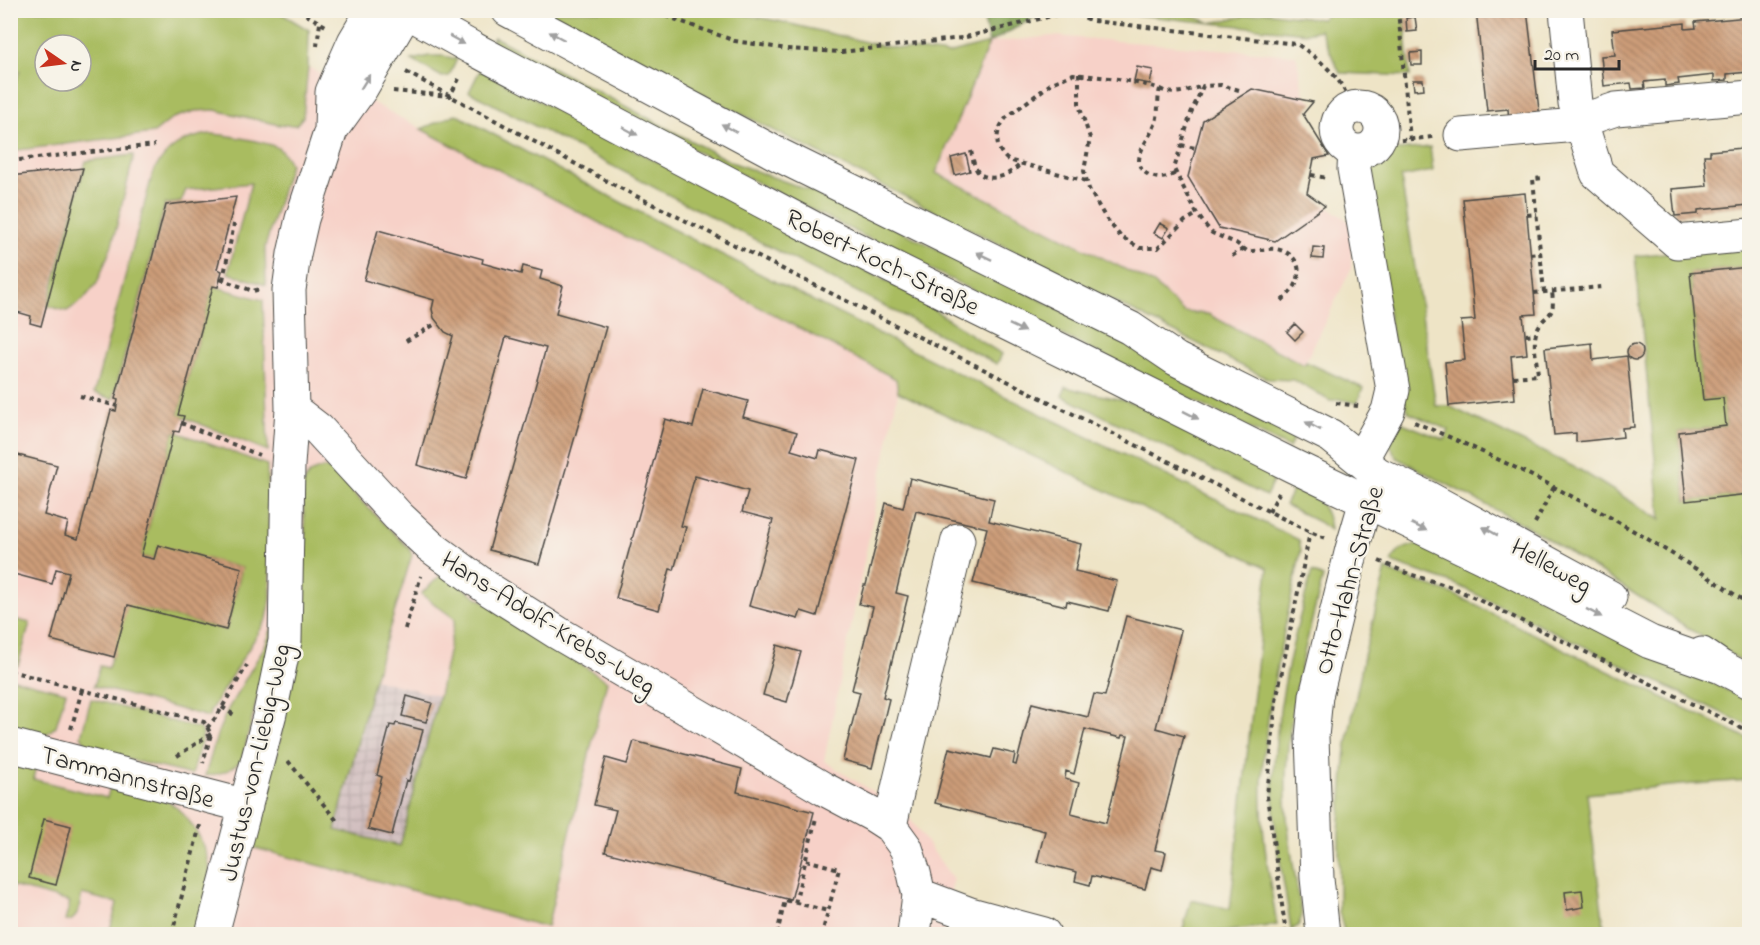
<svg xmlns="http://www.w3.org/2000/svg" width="1760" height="945" viewBox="0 0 1760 945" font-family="'Indie Flower',sans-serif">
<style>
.built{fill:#f7d1c8;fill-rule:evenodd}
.industrial{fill:url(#industrial-grid)}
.green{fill:#a9bc60;stroke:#6a7446;stroke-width:1.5;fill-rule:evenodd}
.forest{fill:url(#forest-crowns);stroke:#586840;stroke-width:1.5}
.building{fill:url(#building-back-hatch);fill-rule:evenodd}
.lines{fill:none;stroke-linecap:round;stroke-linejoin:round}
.minor-casing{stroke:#484742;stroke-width:35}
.path{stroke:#484742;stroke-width:4;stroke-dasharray:4.5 4.5;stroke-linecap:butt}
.minor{stroke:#fff;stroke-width:33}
.oneway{fill:#a0a0a0}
.labels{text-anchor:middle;stroke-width:5;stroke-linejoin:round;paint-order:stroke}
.street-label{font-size:26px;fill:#2b2b2b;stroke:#f7f3e8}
</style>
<defs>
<pattern id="industrial-grid" width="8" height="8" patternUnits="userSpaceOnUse" patternTransform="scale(1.5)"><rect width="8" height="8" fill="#d2bfc0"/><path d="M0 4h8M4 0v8" fill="none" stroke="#b4a4a5"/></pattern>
<pattern id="forest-crowns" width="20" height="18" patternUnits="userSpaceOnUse" patternTransform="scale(1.5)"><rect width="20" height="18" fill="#86a456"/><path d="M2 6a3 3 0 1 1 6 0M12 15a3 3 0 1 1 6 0" fill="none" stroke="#6e8647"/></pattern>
<pattern id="building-back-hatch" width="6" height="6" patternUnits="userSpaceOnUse" patternTransform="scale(1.5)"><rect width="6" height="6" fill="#cc9c78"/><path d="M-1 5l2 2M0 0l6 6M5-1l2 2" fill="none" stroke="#a67f63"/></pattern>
</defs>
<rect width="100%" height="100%" fill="#f7f3e8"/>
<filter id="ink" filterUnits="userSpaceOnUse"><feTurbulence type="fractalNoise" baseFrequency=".0167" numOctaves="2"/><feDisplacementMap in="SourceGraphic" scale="12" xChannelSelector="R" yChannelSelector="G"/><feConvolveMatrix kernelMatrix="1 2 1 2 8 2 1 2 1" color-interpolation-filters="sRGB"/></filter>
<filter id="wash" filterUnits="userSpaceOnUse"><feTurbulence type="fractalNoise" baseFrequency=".008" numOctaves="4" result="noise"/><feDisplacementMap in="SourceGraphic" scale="24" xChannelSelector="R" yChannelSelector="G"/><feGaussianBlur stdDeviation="1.35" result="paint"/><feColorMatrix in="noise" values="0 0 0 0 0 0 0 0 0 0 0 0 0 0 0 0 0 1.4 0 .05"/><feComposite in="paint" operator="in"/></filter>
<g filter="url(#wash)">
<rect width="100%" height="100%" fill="#eee4c6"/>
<path class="built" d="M10,11L308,67L375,104L897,379L898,392L824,761L905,812L953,879L944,934H11ZM45,45H81V81H45Z
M1053,36L1296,55L1304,95L1313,102L1304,114L1329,156L1314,159L1307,193L1353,224L1351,269L1304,365L1208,314L1184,312L1154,284L936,173L989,43Z"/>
<path class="industrial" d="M374,679L439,696L400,847L335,830Z"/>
<path class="green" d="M11,10L277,11L309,30L308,67L303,117L296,125H280L215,110L195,111L173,118L154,133L11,151V92L20,71L11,67ZM45,45H81V81H45Z
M541,11H724L778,21L882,46L948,54L989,43L936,173L1154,284L1184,312L1208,314L1304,365L1306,362L1363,388L1357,403L1339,399L1330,401L1294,380L1268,379L604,45Z
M1100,11H1179L1211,23L1265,12L1321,19L1331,11H1404L1410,76L1340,73L1320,30L1306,33Z
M494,37L731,162L844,203L1299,427L1289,448L728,168L491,42Z
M429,56H443L457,59L449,76L442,77L412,60Z
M480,70L900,288C935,308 966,334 1002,354L997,364L469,92Z
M456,114C732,265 1016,402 1299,540L1301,550C1286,626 1266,702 1262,780C1260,829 1269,877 1277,925L1229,931L1182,933L1191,900L1230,909L1268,568L898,392L896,379L421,129Z
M210,134C222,134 268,142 278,148C283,152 287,158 290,164L265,247L266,285L228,273L251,183L186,190L181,202L165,204L113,399L94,393L153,172C167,148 182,138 210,134Z
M1430,147L1433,171L1401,177L1436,406H1449L1580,470L1661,520L1635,256L1749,244V267L1690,273L1703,400L1723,398L1726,426L1679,432L1686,501L1749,494V665L1720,648L1532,529L1397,458L1389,443L1395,420L1445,440L1449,430L1409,413L1400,390L1366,170L1377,152Z
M134,155L112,245L97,283L83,300L67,311L48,306L86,161Z
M213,286L263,300L268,451L178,415Z
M1066,387C1088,394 1112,396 1134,403L1276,475L1266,496L1062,396Z
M174,431L267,465L271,598L267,619L210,711L209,717L94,686L100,666L108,668L132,589L141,608L226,630L242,568L158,546L154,559L141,556Z
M323,468L333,470L343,479L354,494L409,548L412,555L374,679L335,830L400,846L439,696L455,619L421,594L442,574L607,681L547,927L251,847L278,749L300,628L306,543L302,489C305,476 310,471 323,468Z
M1295,485C1316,495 1328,506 1330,530L1319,522L1285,505Z
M1427,542L1749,701V726L1455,584L1391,562C1398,547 1413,545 1427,542Z
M1386,569L1395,574L1453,594L1610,672L1749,739V780L1680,785L1587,794L1605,934H1345L1339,912V832L1346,749L1364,656Z
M1312,572L1323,577C1306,642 1289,707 1286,775C1284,822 1294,869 1302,916L1298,926L1291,930C1285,885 1273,834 1273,789C1274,716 1292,642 1312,572Z
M14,619L30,623L18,666L11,663V632Z
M274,622H276L242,760C230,771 221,774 205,776L218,732L228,709L266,644Z
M10,678L66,692L56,726L42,738L11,730Z
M91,699L200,729L203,734L192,775L90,750L81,736Z
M11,760L36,766L33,779L107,798L111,783C126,787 142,789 156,795C185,806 210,845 210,876C210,896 203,915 198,934H109L117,903L82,894C79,904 79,923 65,921L70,902L12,886L11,890Z"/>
<path class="forest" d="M982,11V10L1041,11L1040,14L989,43Z"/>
<g id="blocks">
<path class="building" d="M1476,10H1527L1540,118L1509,121L1508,109L1487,111Z
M1415,17L1417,31L1407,32L1406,18Z
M1749,17V72L1727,74V80L1714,81V75L1678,79L1679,84L1665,86V80L1644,82L1645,88L1632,89L1631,83L1604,86L1601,56L1615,55L1612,30L1685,23V29L1696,28L1695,22Z
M1422,52V65H1411L1410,53Z
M1137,67L1153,70L1150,84L1134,81Z
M1413,80H1423L1424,89L1414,90Z
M1252,89L1313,102L1303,114L1329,156L1314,159L1307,193L1325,206L1275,241L1219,228L1188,177L1203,120Z
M1742,148V152L1749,151V205L1698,210V214L1675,216L1672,189L1707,186L1704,155H1710V151Z
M966,154L970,171L955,175L951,158Z
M83,168L41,326L30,323L31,316L10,310V176Z
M1525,193L1536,314L1523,315L1527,354L1511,356L1515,399L1449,406L1445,362L1465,360L1461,321L1475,320L1463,199Z
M236,197L217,269L222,271L218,287L213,286L178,415L184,416L179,432L174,431L141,556L154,559L158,545L242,568L226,630L128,605L114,657L51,640L69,572L56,569L52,584L10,573V453L57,465L44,515L68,522L65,535L78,539L111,410L116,411L118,400L115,399L166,205Z
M1160,223L1169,228L1163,238L1154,233Z
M378,230L483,259L482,263L521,274L523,266L542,271L540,279L563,286L556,313L606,327L539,564L489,550L546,348L506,337L466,479L417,465L453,336L445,332L434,318L432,309L434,300L364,280Z
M1313,247L1324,248L1323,259L1312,258Z
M1749,267V494L1686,501L1679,432L1726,426L1723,398L1703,400L1690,273Z
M1295,324L1303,332L1295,340L1287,332Z
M1592,343L1593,360L1627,356L1634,427L1622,428L1623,437L1576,442V433L1554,435L1545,348Z
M1627 352a8 8 0 1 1 16 0a8 8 0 1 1-16 0Z
M703,389L748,401L743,417L797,432L791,450L818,458L820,450L859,460L817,616L801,611L798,619L749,606L773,520L742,512L748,491L695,476L681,526L686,527L674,570L670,569L659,610L616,598L665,419L693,427Z
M910,478L994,499L989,521L1081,544L1075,571L1117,581L1109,611L1067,601L1066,606L973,583L987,528L916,511L896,593L908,596L883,697L889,699L872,768L843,760L860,692L852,690L873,607L859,604L864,585H866L886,503L903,508Z
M1126,616L1181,630L1156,728L1184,736L1155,850L1166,852L1162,870L1151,867L1145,889L1092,876L1090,885L1075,881L1077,872L1037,862L1045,831L935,803L949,748L991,758L994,749L1015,754L1013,764L1016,765L1032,703L1088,717L1094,694L1105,696ZM1085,729L1121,738L1122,735L1128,736L1106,823L1071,814L1079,783L1065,779L1066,771L1074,774Z
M777,645L801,652L787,702L763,695Z
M407,696L432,703L426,722L402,716Z
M396,723L423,730L409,781L406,780L392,835L368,829L382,777L377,775L390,725L395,726Z
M634,741L742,769L737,792L814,812L791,900L605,852L616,810L594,805L606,758L627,764Z
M44,819L71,826L56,885L29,878Z
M1582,890L1584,907L1567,910L1565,892Z"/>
</g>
</g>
<g filter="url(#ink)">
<use href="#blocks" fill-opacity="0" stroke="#484742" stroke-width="1.5"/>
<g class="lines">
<defs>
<path id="minor" d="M404,10L474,49L817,230L1075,357L1293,466L1510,570L1650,642L1721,667
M508,10L781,156L1130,328L1176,359L1331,436L1378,474L1428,498L1610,597
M1566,10L1575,103L1597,173L1677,242L1750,235
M1337 129a22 22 0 1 1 44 0a22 22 0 1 1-44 0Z
M331,130L362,87L407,10
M1461,135L1565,126L1616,109L1750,97
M1355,151L1354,169L1393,390L1388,411L1361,460
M292,409L318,429L398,516L430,546L490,590L558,633L824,789L873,815L890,826L906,848L914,873L919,895L914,934
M1702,654L1721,667L1750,682
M10,745L246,806
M890,826L899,784L958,540
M919,895L970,914L1044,934
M212,934L270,713L285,641L288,465L292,409L289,290L294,254L302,219L331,130L332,92L354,42L373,10
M1323,934L1317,878L1312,737L1316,696L1352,549L1366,501L1375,481"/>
</defs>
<use href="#minor" class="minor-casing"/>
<path class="path" d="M298,10L329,28
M649,10L735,41L787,49L842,52L962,38L1068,12
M1398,10L1410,139
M1068,11L1093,21L1297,44C1320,60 1346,80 1351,109
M317,46L320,23
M406,72L618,187L1310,532L1325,538
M1079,73V105L1090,138L1084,171L1089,189L1105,217L1121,237L1140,248H1158L1185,221L1197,214
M1160,89C1175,97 1187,90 1203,86
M1239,90L1221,85L1203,86L1191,113L1174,169L1197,214L1206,226L1212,233L1236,243L1247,251C1256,252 1265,248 1275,249C1294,251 1305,268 1295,286C1291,292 1285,298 1279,303
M393,91L450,96L460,77
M1383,142L1433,137
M1181,145L1195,148
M971,151C973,159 974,169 980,174C993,183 1012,174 1020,164
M10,161L155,145
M1311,175L1327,178
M1086,181L1008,160C993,148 995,130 1007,117L1052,83L1073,74L1118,79L1151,86L1160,89C1157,100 1159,112 1156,122C1151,138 1125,163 1149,175C1159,180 1167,178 1176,173
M1527,215L1537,214
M1530,254L1540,253
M1232,256L1243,249
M220,279L253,291L260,289
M223,280L234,224
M1544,292L1533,179L1544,178
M1534,293L1602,287
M1526,335L1536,334
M406,341L437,323
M1513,377L1538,375C1537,361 1532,343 1537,330C1545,311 1556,321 1552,292
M80,396L117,406
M1336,403L1358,406
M1414,422C1532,471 1645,532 1750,605
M181,423L259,455
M1269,512L1279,493
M1535,523L1554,487
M1379,561L1409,574L1452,587L1750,732
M405,629L421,576
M10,671L204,722L211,734L203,763
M222,707L237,717
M207,728L217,716L247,665
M71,729L82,690
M177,756L211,734
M288,761L337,821
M806,860L839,869L822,934
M795,903L816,818
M172,934L200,825
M777,934L785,900L828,911
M1286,934L1267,796L1276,701L1310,532"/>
<use href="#minor" class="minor"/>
</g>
<defs><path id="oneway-solid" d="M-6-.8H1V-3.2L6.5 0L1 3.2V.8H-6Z" transform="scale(1.5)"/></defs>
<g class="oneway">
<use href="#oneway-solid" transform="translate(557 36) rotate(-152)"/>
<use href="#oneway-solid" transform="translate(457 40) rotate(29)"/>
<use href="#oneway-solid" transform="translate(365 82) rotate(-58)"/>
<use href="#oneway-solid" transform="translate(729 128) rotate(-152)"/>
<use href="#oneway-solid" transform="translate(630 131) rotate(28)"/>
<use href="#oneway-solid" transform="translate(984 256) rotate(-154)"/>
<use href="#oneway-solid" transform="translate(1017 328) rotate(26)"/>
<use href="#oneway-solid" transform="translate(1191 415) rotate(27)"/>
<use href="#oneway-solid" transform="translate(1313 426) rotate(-152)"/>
<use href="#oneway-solid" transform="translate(1419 527) rotate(26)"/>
<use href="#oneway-solid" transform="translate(1490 531) rotate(-151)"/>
<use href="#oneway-solid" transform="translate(1594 613) rotate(27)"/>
</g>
</g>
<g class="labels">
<g class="street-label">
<text transform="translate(883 261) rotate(26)" y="9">Robert-Koch-Straße</text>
<text transform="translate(1552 565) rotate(29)" y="9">Helleweg</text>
<text transform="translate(1348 580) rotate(-74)" y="9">Otto-Hahn-Straße</text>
<text transform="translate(549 622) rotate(32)" y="9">Hans-Adolf-Krebs-Weg</text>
<text transform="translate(254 762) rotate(-77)" y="9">Justus-von-Liebig-Weg</text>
<text transform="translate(128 776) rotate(15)" y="9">Tammannstraße</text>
</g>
</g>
<rect width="1760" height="945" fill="none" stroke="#f7f3e8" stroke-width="36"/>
<g transform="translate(63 63) rotate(104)"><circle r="28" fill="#f7f3e8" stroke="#a5a39c" stroke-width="1.5"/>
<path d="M0-4.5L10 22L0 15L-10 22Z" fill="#c8321e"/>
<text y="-9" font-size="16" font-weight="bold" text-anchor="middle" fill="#2b2b2b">N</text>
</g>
<path d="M1535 60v9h84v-9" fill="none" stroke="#2b2b2b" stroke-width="3"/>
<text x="1544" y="60" font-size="18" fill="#2b2b2b" stroke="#f7f3e8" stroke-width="4.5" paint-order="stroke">20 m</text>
</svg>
